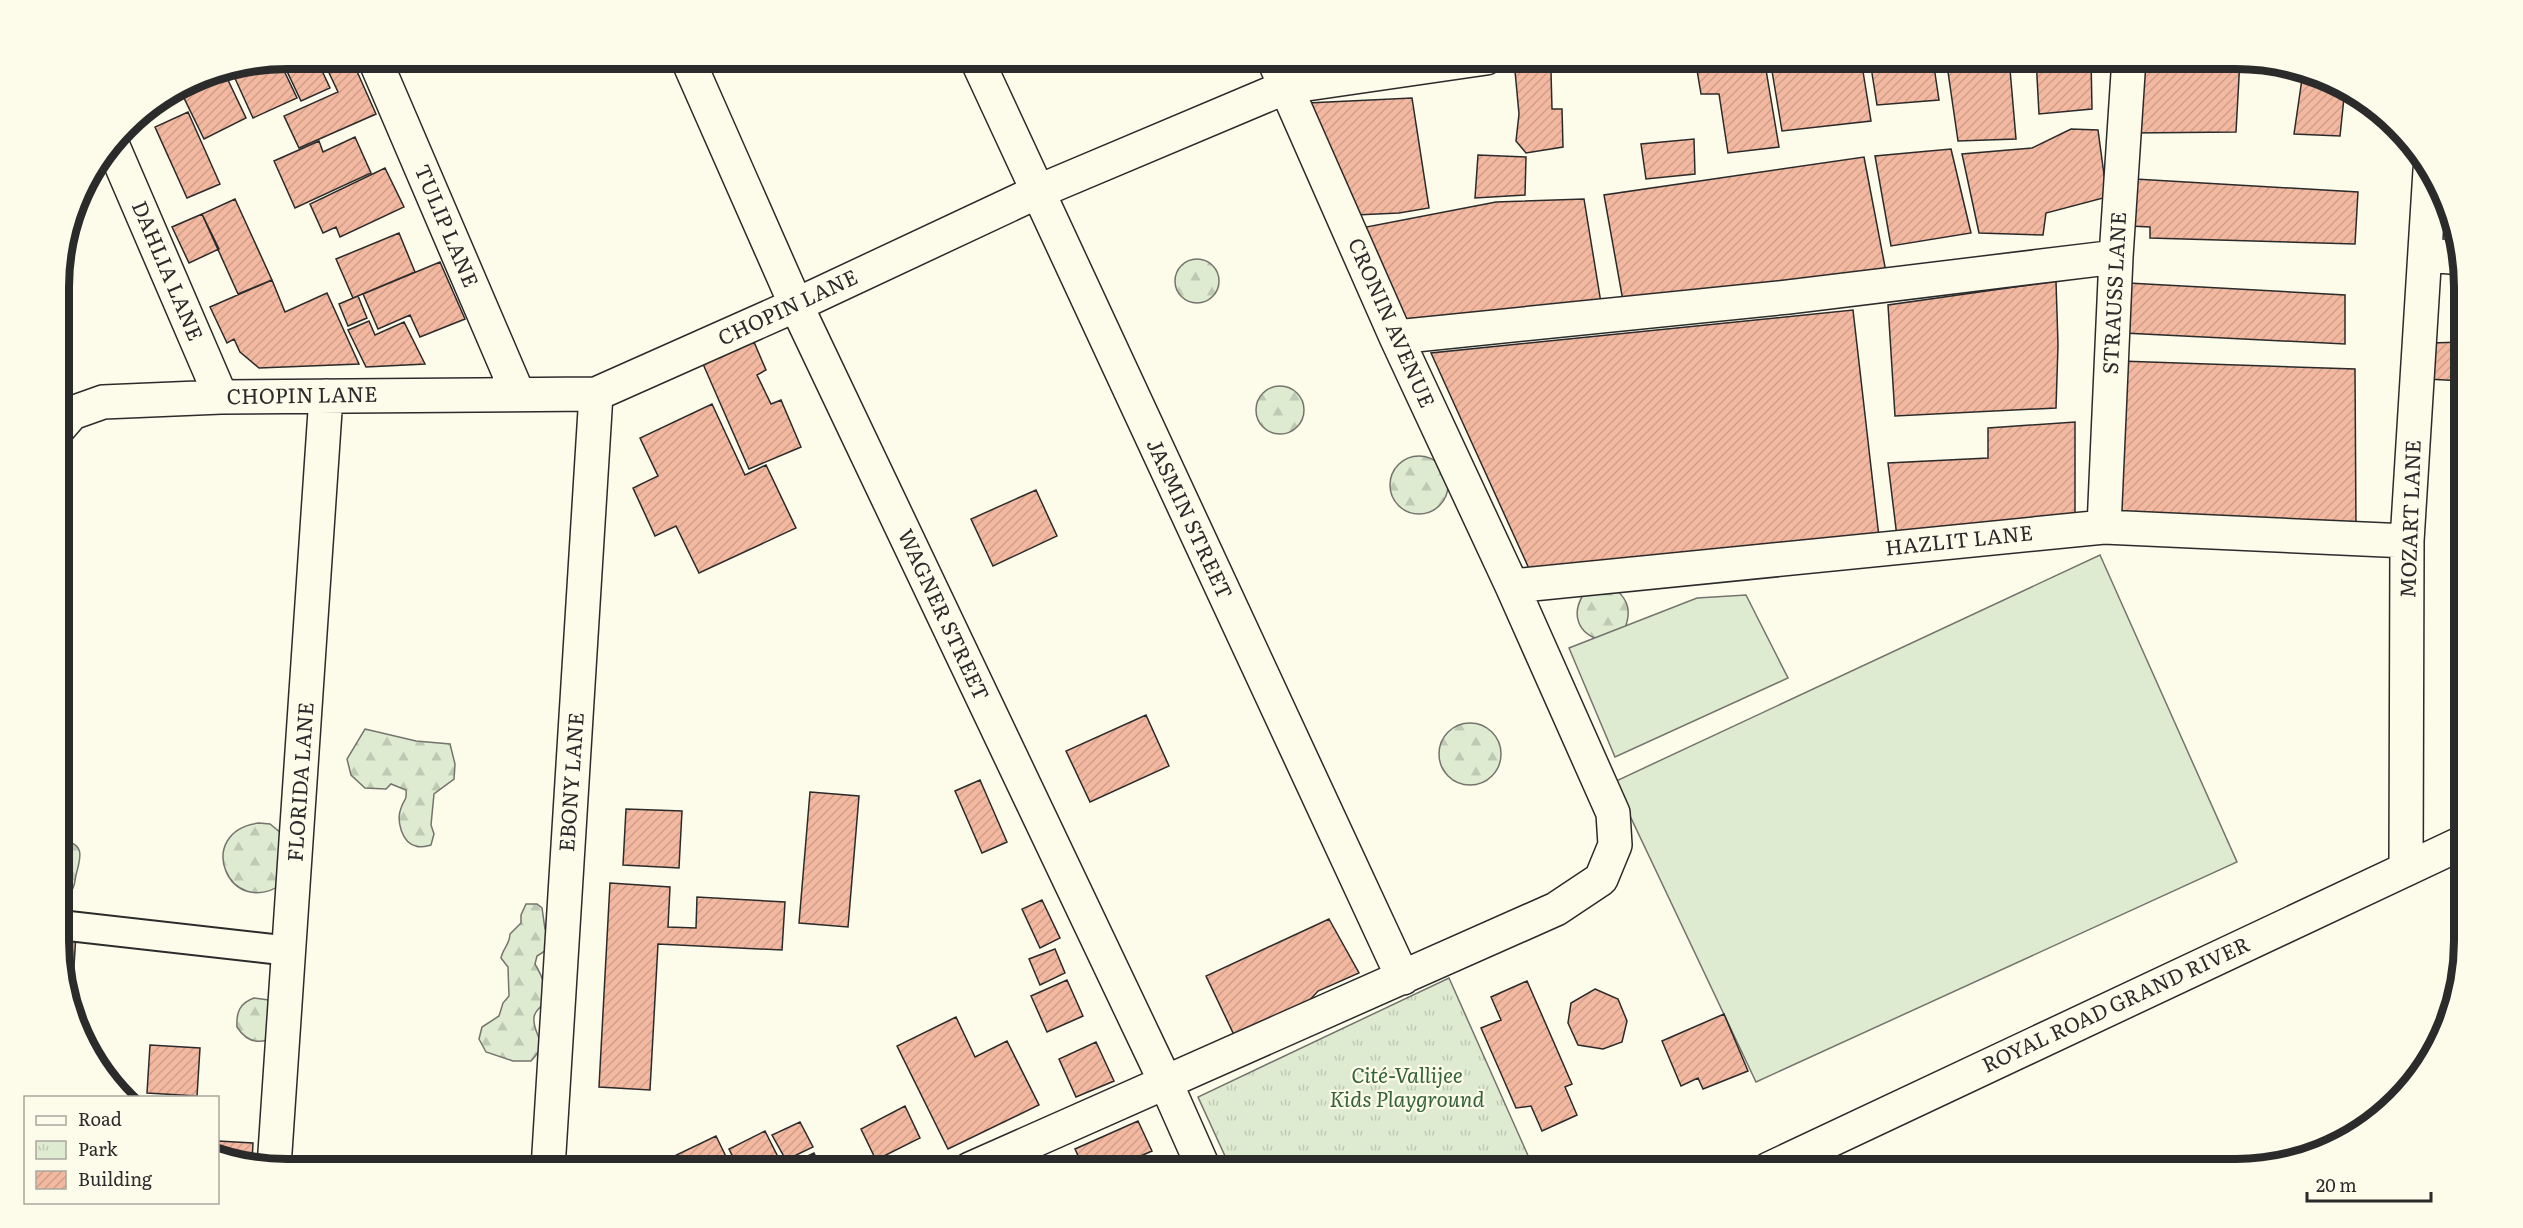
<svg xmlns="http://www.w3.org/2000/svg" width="2523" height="1228" viewBox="0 0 2523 1228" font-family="Literata,serif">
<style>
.forest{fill:url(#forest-firs);stroke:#74746e;stroke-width:1.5}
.park{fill:url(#park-tufts);stroke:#74746e;stroke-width:1.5}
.pitch{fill:#deebd1;stroke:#74746e;stroke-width:1.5}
.building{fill:url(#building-hatch);stroke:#2b2b2b;stroke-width:1.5}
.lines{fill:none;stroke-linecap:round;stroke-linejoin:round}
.pedestrian-casing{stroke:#2b2b2b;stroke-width:32}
.minor-casing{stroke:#2b2b2b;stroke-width:36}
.primary-casing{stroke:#2b2b2b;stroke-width:36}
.pedestrian{stroke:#fdfbea;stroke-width:28}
.minor{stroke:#fdfbea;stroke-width:33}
.primary{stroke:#fdfbea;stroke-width:33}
.labels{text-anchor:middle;stroke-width:4.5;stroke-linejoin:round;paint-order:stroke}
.street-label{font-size:21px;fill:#2b2b2b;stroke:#fdfbea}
.park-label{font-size:21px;font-style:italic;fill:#34623c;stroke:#fdfbea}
.rim{fill:none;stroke:#2b2b2b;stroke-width:8}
</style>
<defs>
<pattern id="forest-firs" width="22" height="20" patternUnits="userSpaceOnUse" patternTransform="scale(1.5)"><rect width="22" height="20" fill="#deebd1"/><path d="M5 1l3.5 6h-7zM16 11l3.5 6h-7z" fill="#bfcab4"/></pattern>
<pattern id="park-tufts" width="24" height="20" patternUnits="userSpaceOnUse" patternTransform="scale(1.5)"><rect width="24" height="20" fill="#deebd1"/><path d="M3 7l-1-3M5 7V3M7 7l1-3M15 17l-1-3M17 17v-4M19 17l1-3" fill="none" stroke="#bfcab4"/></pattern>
<pattern id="building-hatch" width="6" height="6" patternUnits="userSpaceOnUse" patternTransform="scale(1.5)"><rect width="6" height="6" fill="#f2b8a0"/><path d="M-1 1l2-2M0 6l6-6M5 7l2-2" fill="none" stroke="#d09e8a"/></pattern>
</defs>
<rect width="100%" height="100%" fill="#fdfbea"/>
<path class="forest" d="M1175 281a22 22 0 1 1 44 0a22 22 0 1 1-44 0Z
M1256 410a24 24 0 1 1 48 0a24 24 0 1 1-48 0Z
M1390 485a29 29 0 1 1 58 0a29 29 0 1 1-58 0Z
M1615,589C1629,600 1631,612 1625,628L1601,640C1578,634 1571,615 1583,595Z
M1439 754a31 31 0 1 1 62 0a31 31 0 1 1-62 0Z
M365,729L416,741L450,744L455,764L454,779L434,794L431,825L434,834L431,845C427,846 420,848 416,846C402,843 396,821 401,808C404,799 407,801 406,790L391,784L386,789L365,788L351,775L347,759Z
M259,823L270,824L287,838L284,883C228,922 193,831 259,823Z
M60,839C86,844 81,856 76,875C74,887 74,894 60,896Z
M526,904H537L542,908L545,929L548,933L545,951L537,956L535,964C542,976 549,990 542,1005C539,1009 535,1011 534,1017C532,1037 551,1040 531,1061H513L486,1052L479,1039L482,1027L499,1016L503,1003L509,996L508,967L501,958C503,948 510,944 510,934L521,923V915Z
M254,998L269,1000L274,1004L267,1040C254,1044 244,1038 237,1027C236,1012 240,1003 254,998Z"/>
<path class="park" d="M1449,978L1534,1169H1231L1198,1097Z"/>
<path class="pitch" d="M2100,555L2237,862L1756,1082L1614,782Z
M1746,595L1788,678L1615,757L1569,648L1697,598Z"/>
<path class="building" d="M302,58H316L330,88L301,101L285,67Z
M328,58H351L376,114L299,148L284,116L338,92L323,60Z
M1695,58H1764L1779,147L1728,153L1719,94H1701Z
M1946,58H2009L2016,139L1958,141Z
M2036,58H2091L2092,109L2039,114Z
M2139,58L2240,59L2236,132L2131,133Z
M1861,59L1871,121L1782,131L1772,71Z
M279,60L297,98L253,118L233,74L254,65Z
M1933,60L1939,100L1877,105L1871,67Z
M226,71L227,72L147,109L200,76Z
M1515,71L1551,72L1552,109H1562L1563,147L1526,153L1516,141L1519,114Z
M2303,72L2324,76L2345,88L2340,136L2294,134Z
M227,78L246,118L204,139L184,98Z
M1412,98L1429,208L1399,213L1356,215L1308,103Z
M188,112L220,184L187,198L155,127Z
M2071,129L2098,130L2107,197L2046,213L2043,235L1979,233L1962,154L2032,148Z
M355,137L371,173L295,208L274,161L319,141L323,152Z
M1694,139L1695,174L1646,179L1641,144Z
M1951,149L1971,233L1891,246L1875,156Z
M1478,155L1526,157L1525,195L1475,198Z
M1864,157L1886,272L1623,301L1604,195Z
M385,168L404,207L340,237L336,227L323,233L310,204Z
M2135,179L2358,192L2355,244L2150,238V227L2130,226Z
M235,199L272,280L238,294L202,214Z
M1584,199L1601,303L1398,324L1356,229L1496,202Z
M202,214L219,249L189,263L172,227Z
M399,233L415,272L353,298L336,259Z
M440,262L465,319L420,337L410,315L378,329L363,294Z
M272,280L285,312L327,293L359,364L259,368L240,352L234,339L227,343L210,307Z
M2056,281L2058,345L2056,408L1895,416L1888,305Z
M2128,283L2345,295V344L2124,333Z
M358,296L367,318L348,326L339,304Z
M1853,310L1879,537L1531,573L1431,353Z
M369,321L375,335L404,322L425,364L366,367L348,330Z
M754,342L766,370L757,375L771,404L781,400L801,447L749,469L703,364Z
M2463,342V381L2427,379L2430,343Z
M2120,361L2355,369L2356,528L2113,513Z
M712,404L745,475L766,465L796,528L699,573L676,526L655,536L633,488L658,476L640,438Z
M2075,422V518L1897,537L1888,463L1988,458V428Z
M1036,490L1057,536L993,566L971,519Z
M1146,715L1169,766L1090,802L1066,751Z
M980,780L1007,842L982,853L955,791Z
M810,792L859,796L848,927L799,923Z
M626,809L682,811L679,868L623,865Z
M610,883L670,887L668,927L696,928L697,897L785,902L782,950L658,944L650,1090L599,1087Z
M1042,900L1060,938L1040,948L1022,909Z
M1329,919L1359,973L1318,991L1308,1002L1235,1037L1206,976Z
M60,933L76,934L73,982L63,981L61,971Z
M1055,949L1065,973L1040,985L1029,959Z
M1067,980L1083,1016L1047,1032L1031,996Z
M1527,981L1572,1084L1565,1087L1577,1115L1542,1131L1531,1106L1516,1108L1481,1028L1501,1020L1491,997Z
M1595,989L1618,999L1627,1021L1622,1042L1603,1049L1578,1045L1568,1023L1571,1003Z
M1724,1014L1748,1071L1703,1089L1698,1078L1681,1086L1662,1041Z
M956,1017L975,1057L1007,1041L1039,1105L948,1149L897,1046Z
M1096,1042L1114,1081L1076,1097L1059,1059Z
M150,1045L200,1048L197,1096L147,1093Z
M905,1106L920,1138L876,1160L861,1129Z
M1138,1121L1152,1151L1111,1169H1084L1075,1149Z
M800,1122L813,1147L786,1160L772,1135Z
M765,1131L778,1157L753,1169H739L729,1149Z
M716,1136L732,1169H673L668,1159Z
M218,1141L253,1143L252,1162L218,1156Z
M814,1153L821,1169H780Z
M1037,1160L1041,1169H1015Z"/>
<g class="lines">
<defs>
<path id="pedestrian" d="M60,925L290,951"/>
<path id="minor" d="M374,58L518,394
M687,58L796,305L1165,1081L1204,1169
M976,58L1403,978
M113,146L221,397
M2426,255L2463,258
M1396,337L1788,297L2116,257
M59,428L72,413L103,402L221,397L596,394L796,305L1037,192L1286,87L1486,58
M2104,527L2116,257L2129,58
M1512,586L2104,527L2407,541
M2406,869L2407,541L2430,170
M274,1167L326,396
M548,1169L596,394
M970,1169L1556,909L1601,879L1615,845L1613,813L1512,586L1396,337L1273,58"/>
<path id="primary" d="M1769,1169L2464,842"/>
</defs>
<use href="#pedestrian" class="pedestrian-casing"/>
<use href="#minor" class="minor-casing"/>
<use href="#primary" class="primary-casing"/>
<use href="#pedestrian" class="pedestrian"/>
<use href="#minor" class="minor"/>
<use href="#primary" class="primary"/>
</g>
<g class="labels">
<g class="street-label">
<text transform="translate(446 226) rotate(67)" y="7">TULIP LANE</text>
<text transform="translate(167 271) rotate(67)" y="7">DAHLIA LANE</text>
<text transform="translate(2115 293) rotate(-87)" y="7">STRAUSS LANE</text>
<text transform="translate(788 308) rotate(-25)" y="7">CHOPIN LANE</text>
<text transform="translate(1391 323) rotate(66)" y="7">CRONIN AVENUE</text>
<text transform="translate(302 396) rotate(-1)" y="7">CHOPIN LANE</text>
<text transform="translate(1189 519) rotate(65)" y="7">JASMIN STREET</text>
<text transform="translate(2411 519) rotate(-88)" y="7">MOZART LANE</text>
<text transform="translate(1959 541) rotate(-6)" y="7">HAZLIT LANE</text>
<text transform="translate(943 615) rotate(65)" y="7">WAGNER STREET</text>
<text transform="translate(301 782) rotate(-86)" y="7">FLORIDA LANE</text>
<text transform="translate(572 782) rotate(-86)" y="7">EBONY LANE</text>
<text transform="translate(2116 1005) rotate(-25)" y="7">ROYAL ROAD GRAND RIVER</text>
</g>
<g class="park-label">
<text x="1407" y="1083">Cité-Vallijee<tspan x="1407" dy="24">Kids Playground</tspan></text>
</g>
</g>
<path d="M0 0H2523V1228H0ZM287 69H2236A218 218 0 0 1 2454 287V941A218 218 0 0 1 2236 1159H287A218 218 0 0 1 69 941V287A218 218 0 0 1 287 69Z" fill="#fdfbea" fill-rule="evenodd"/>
<path class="rim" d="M287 69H2236A218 218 0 0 1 2454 287V941A218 218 0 0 1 2236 1159H287A218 218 0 0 1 69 941V287A218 218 0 0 1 287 69Z"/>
<rect x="24" y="1096" width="195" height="108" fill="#fdfbea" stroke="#a9a89e" stroke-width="1.5"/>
<rect x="36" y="1116" width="30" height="9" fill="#fdfbea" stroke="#a9a89e" stroke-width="1.5"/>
<text x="78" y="1126" font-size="18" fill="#2b2b2b">Road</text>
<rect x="36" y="1141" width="30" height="18" fill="url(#park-tufts)" stroke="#a9a89e" stroke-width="1.5"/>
<text x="78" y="1156" font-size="18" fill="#2b2b2b">Park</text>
<rect x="36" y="1171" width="30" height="18" fill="url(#building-hatch)" stroke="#a9a89e" stroke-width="1.5"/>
<text x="78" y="1186" font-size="18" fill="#2b2b2b">Building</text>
<path d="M2307 1192v9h124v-9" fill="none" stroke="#2b2b2b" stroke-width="3"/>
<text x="2316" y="1192" font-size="18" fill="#2b2b2b" stroke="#fdfbea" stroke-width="4.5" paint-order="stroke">20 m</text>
</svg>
